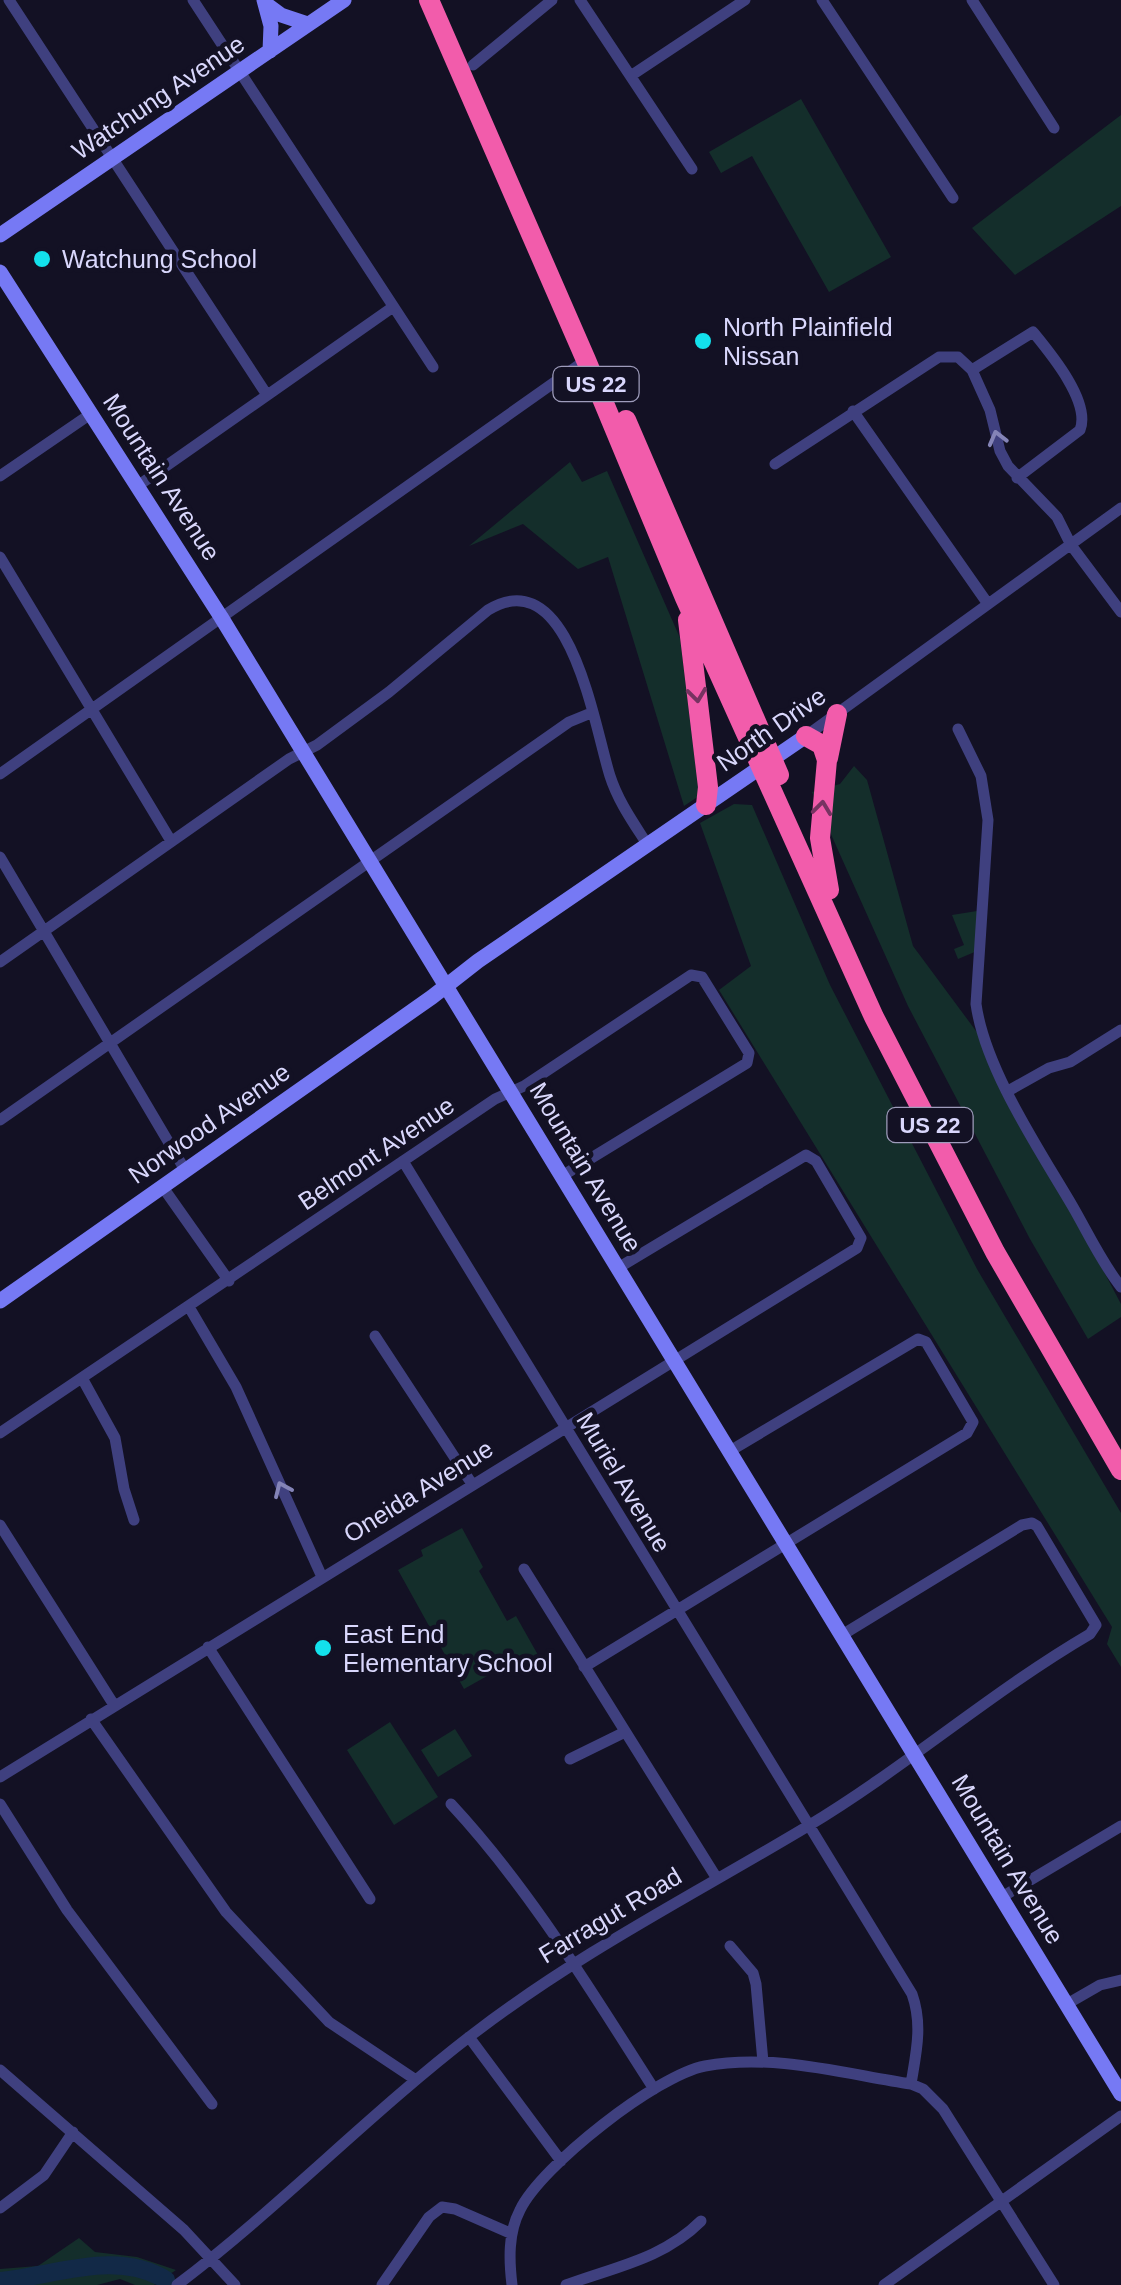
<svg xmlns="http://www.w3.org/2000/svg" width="1121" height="2285" viewBox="0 0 1121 2285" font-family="Arial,sans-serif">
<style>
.green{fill:#142e2b}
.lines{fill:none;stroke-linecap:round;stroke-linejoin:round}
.river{stroke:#122947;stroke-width:18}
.street{stroke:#3f407f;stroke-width:11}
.secondary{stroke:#7679f4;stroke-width:15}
.highway{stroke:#f25cab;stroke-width:20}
.oneway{stroke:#8484b7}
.oneway2{stroke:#773361}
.poi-dot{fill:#13e1ec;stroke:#131124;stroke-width:4}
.labels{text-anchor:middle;stroke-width:9;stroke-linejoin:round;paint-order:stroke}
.shield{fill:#131124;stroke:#9e9cbb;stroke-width:2.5}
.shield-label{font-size:22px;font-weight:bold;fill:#d9d7fc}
.street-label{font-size:25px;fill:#d9d7fc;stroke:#131124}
.poi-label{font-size:25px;fill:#d9d7fc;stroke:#131124;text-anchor:start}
</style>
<rect width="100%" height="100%" fill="#131124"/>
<path class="green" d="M801,99L891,257L829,292L752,156L721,173L709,152Z
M1121,115V206L1015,275L972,228Z
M570,462L582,482L607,471L680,638L699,796L684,806L608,557L578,569L523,524L469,546Z
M854,766L867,780L913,946L979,1035L1121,1304V1317L1088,1339L1030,1239L908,1006L812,792L840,784Z
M734,804L752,805L830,985L977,1269L1121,1513V1667L1107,1644L1112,1627L719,990L751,966L700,823Z
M977,911V951L958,959L954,949L964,945L952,915Z
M462,1528L483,1567L479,1571L507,1621L516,1616L538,1655L500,1676L496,1671L464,1689L398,1570L423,1556L421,1550Z
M390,1722L438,1797L394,1825L347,1750Z
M455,1729L472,1756L438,1777L421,1750Z
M79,2238L95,2252L137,2257L176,2270L154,2285H135L120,2279L97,2285H0V2269L38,2266Z"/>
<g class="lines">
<path class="river" d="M0,2281C55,2276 116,2249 166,2280"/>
<path class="street" d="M9,0L267,395
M193,0L433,367
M580,0L692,169
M822,0L953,198
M972,0L1054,128
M473,65L552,0
M632,75L745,0
M972,370L1033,332C1051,354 1091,402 1080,430L1017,478
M853,411L988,604
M775,464L939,357H958L972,370L990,410L1000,451L1008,466L1057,517L1071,545L1121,612
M0,476L92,413
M139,485L393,307
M0,557L171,841
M958,729L981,776L988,820L976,1004C985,1069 1039,1149 1073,1207C1088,1233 1102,1263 1121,1287
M806,736L1121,508
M0,774L586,360
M0,857L185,1170
M0,962L289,759L317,745L389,692L488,610C570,560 594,726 610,776C618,801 633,822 647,844
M1008,1091L1049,1068L1070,1062L1121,1030
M0,1120L569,722L591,713
M403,1161L912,1994C923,2025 916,2053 911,2084
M162,1186L229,1281
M189,1307L236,1387L322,1577
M375,1336L472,1484
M82,1378L115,1438L124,1489L134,1520
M0,1433L495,1099L524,1086L691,975L702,977L749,1053L747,1063L562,1176
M0,1525L114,1705
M524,1569L716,1877
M208,1647L370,1899
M584,1667L967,1433L973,1422L926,1342L918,1339L730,1451
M91,1719L226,1912L329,2022L416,2080
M570,1759L625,1732
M0,1777L857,1248L861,1238L816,1161L806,1155L618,1268
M0,1804L67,1910L212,2104
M451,1804C530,1889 591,1991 654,2089
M1002,1897L1121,1826
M730,1946L753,1973L756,1984L763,2062
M1067,2004L1100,1985L1121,1980
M469,2037L561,2161
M0,2070L184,2230L235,2285
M0,2208L44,2175L73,2132
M177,2285C280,2207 370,2113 473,2034C580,1952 693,1895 808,1826C906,1767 991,1692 1090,1634L1096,1625L1037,1526L1032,1523L1022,1525L842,1635
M382,2285L429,2217L442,2207L455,2209L512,2234
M512,2285C509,2260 508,2233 520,2210C541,2166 657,2075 705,2066C772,2053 845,2074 911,2084L923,2089L943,2109L1054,2285
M566,2285C614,2267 663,2259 701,2221
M884,2285L1121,2116"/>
<path class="secondary" d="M264,0L271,26L270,51
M266,4L281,15L308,24
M0,235L344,0
M0,272L221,617L1121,2094
M0,1301L432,997L478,961L806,736"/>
<path class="highway" d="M429,0L586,360L685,598L874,1017L995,1252L1121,1470
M626,420L779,775
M688,620L708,787L706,805
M806,736L822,745L827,760L820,838L829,890
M828,758L837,714"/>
</g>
<defs><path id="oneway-chevron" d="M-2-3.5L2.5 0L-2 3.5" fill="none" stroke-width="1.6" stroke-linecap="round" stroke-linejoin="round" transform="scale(2.5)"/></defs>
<g class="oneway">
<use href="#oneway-chevron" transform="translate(997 438) rotate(-105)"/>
<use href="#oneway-chevron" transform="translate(282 1489) rotate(-114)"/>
</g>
<g class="oneway2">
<use href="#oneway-chevron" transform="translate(697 695) rotate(83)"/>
<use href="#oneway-chevron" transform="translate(822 808) rotate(-83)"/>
</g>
<g class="poi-dot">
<circle cx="42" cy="259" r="10"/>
<circle cx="703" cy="341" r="10"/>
<circle cx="323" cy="1648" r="10"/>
</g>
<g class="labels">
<g class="shield">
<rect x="553.5" y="367" width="85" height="34" rx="8"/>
<rect x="887.5" y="1108" width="85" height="34" rx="8"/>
</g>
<g class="shield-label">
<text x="596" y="392">US 22</text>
<text x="930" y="1133">US 22</text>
</g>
<g class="street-label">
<text transform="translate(158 97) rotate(-34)" y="9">Watchung Avenue</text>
<text transform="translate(162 477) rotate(57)" y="9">Mountain Avenue</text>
<text transform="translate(771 729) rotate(-35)" y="9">North Drive</text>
<text transform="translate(209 1123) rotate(-35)" y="9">Norwood Avenue</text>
<text transform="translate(376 1153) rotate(-34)" y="9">Belmont Avenue</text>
<text transform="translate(586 1167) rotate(59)" y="9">Mountain Avenue</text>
<text transform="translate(624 1482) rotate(59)" y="9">Muriel Avenue</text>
<text transform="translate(418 1491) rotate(-32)" y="9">Oneida Avenue</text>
<text transform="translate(1008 1859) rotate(59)" y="9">Mountain Avenue</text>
<text transform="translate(610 1915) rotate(-31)" y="9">Farragut Road</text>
</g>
<g class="poi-label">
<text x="62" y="268">Watchung School</text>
<text x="723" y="336">North Plainfield<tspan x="723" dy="29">Nissan</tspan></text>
<text x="343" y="1643">East End<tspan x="343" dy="29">Elementary School</tspan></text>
</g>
</g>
</svg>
